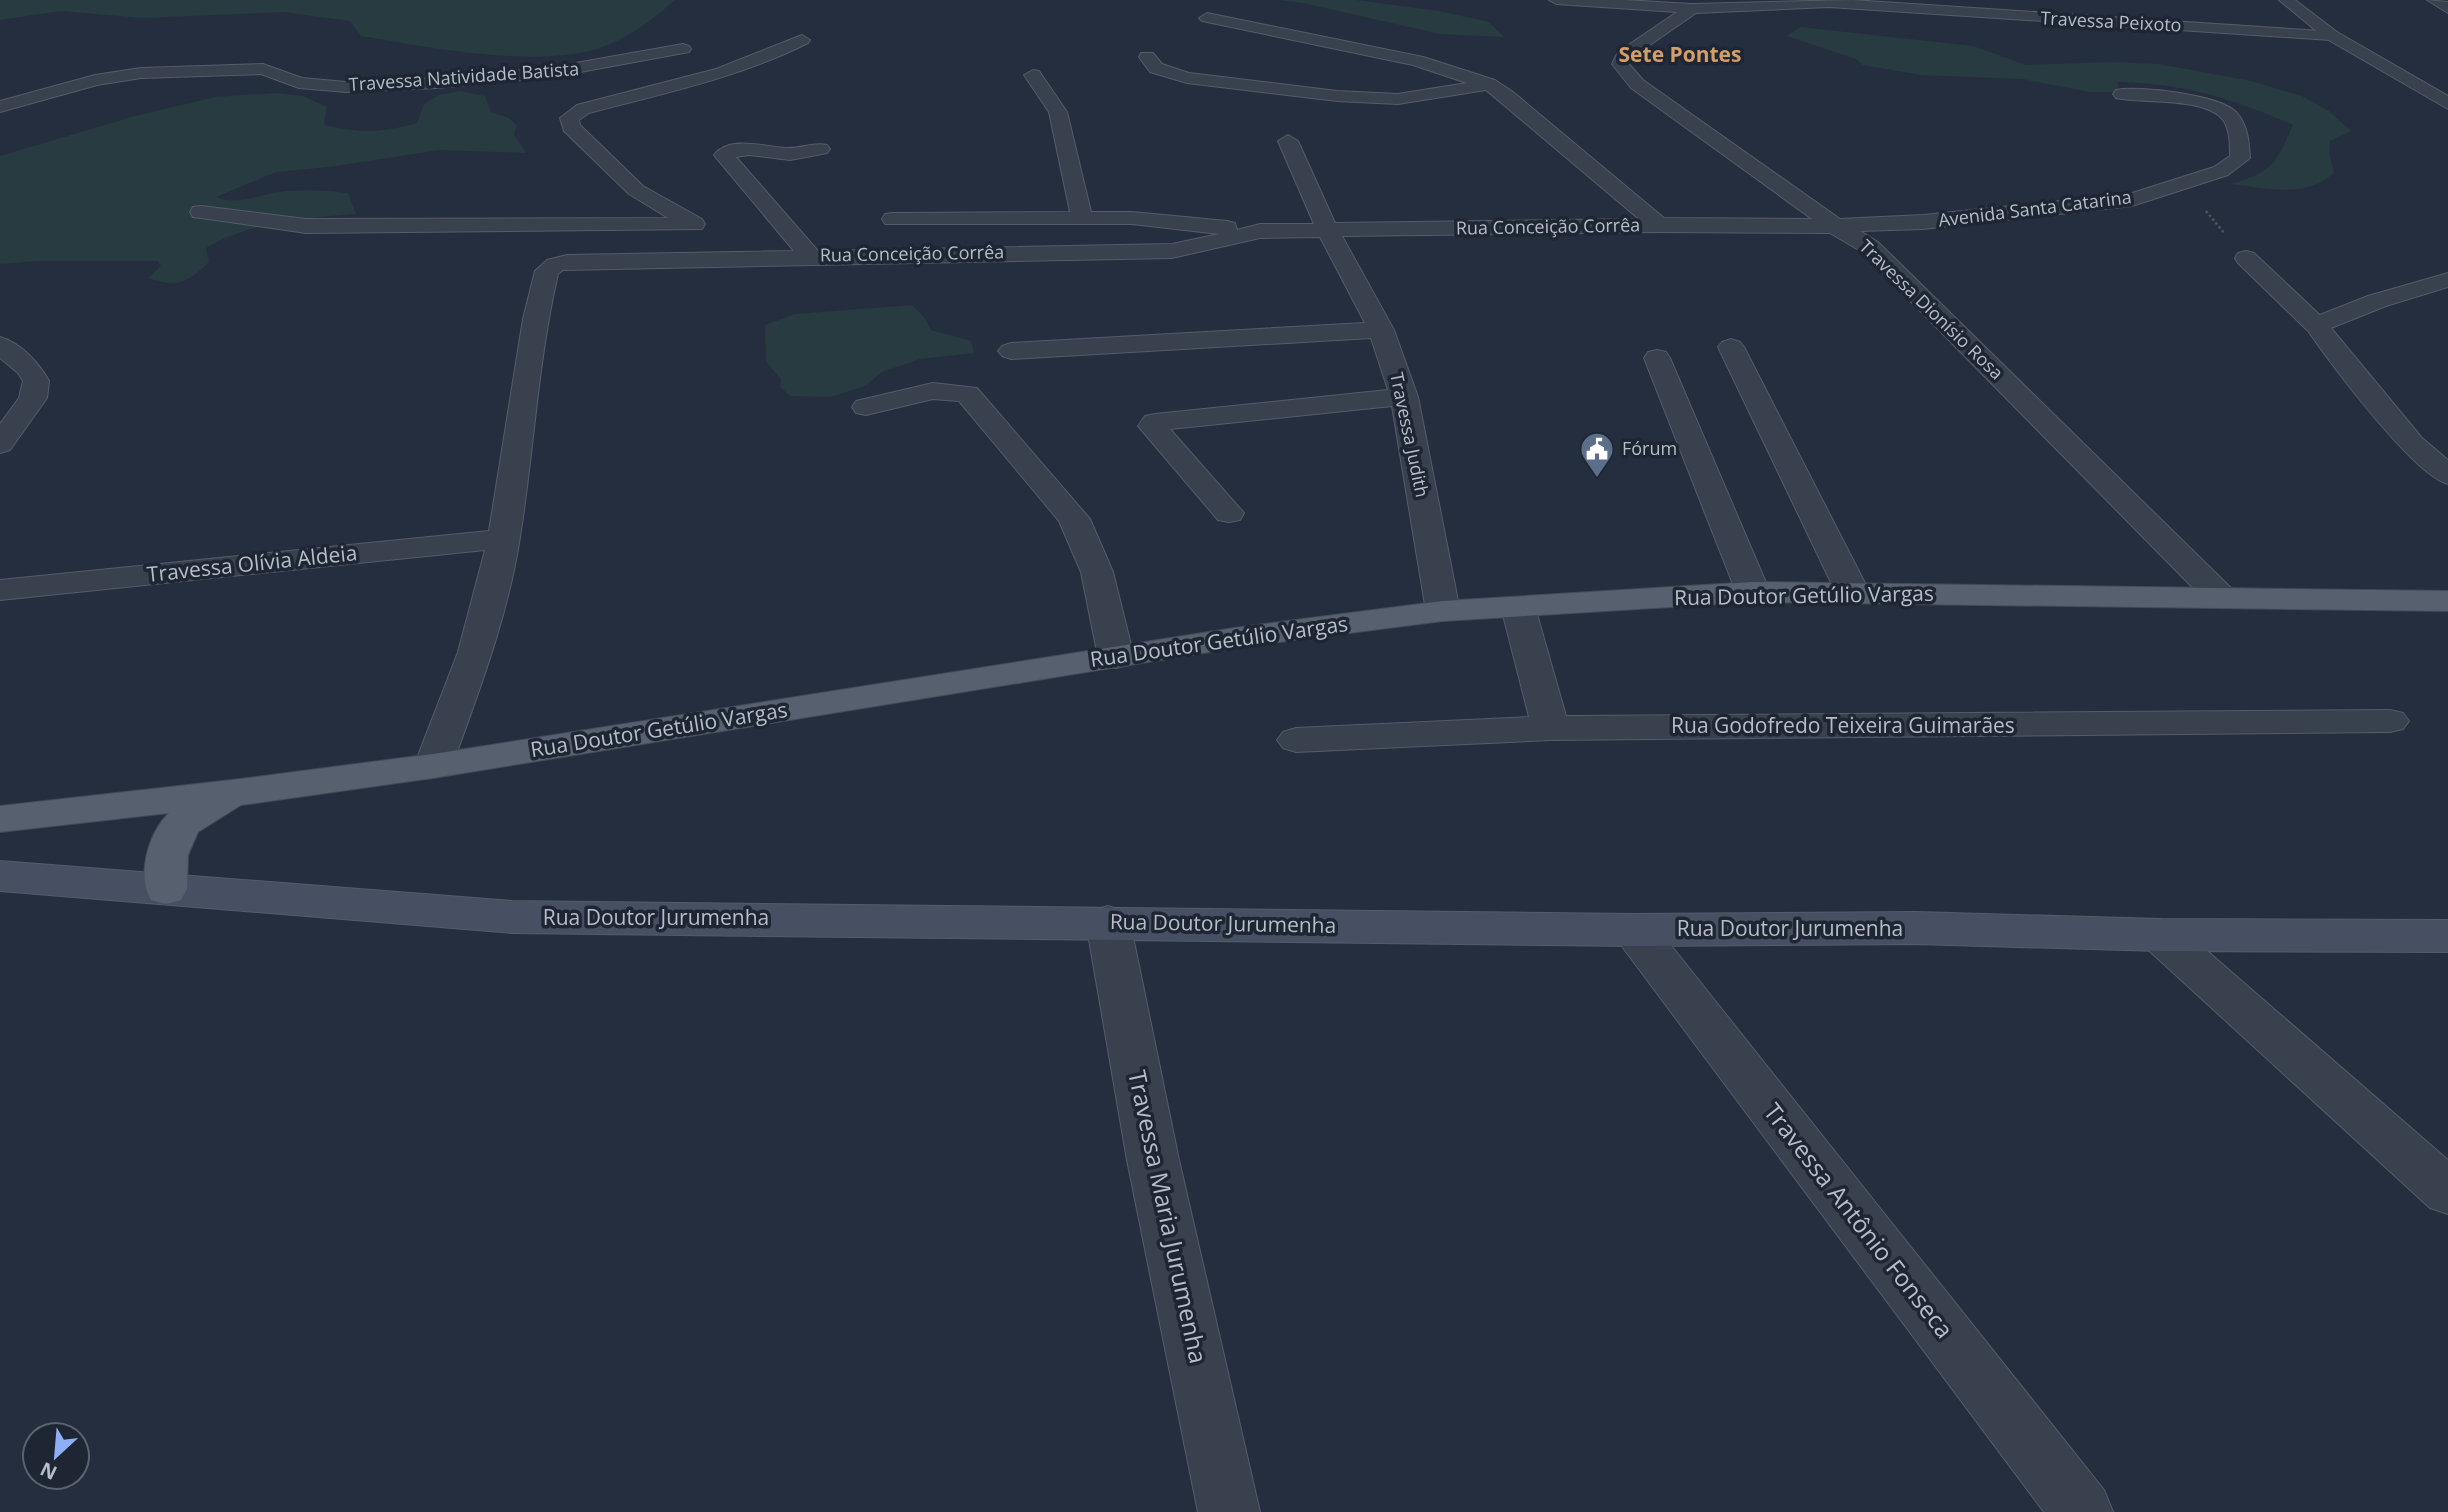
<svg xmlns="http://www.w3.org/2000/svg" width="2448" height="1512" viewBox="0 0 2448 1512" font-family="'Open Sans',sans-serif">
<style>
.green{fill:#273b40}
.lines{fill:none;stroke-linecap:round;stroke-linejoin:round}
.minor-casing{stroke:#545c6a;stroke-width:2}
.tertiary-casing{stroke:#545c6a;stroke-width:2}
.secondary-casing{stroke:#545c6a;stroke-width:2}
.primary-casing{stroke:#434a58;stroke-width:2}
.path{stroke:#45585d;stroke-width:2.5;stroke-dasharray:2.5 2.5;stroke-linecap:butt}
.minor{fill:#39414f;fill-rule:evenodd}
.tertiary{fill:#39414f;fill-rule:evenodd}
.secondary{fill:#474f62;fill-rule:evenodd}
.primary{fill:#57606f;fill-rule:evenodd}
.labels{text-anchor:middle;stroke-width:7;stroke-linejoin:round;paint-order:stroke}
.far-street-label{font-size:18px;fill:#b6bcca;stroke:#1e2634}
.far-poi-label{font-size:18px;fill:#b6bcca;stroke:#1e2634;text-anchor:start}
.far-quarter-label{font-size:21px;font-weight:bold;fill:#d39e67;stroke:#1e2634}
.street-label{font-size:21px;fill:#b6bcca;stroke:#1e2634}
.near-street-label{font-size:24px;fill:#b6bcca;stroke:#1e2634}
</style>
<rect width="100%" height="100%" fill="#252e3f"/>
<path class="green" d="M0,0H675C655,18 632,35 608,45C545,71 428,47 361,36L350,21L283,12L142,18L61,11L0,20Z
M1278,0H1356L1439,11L1489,22L1504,37L1440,34L1303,3Z
M1800,27L1973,46L2026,65L2112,62L2159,64L2251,81L2302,96L2329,111L2351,131L2330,141L2329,153L2334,173C2305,199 2266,188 2231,184C2274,171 2275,164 2293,125C2231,98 2186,84 2118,82V92H2090L2022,79L1921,75L1863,65L1856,59L1787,36Z
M460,91L485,96L491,112L509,118L517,126L514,134L526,153L440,150L329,167L276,172L216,197C241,207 261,193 286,191C307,190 327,190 348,193L356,214C305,218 250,222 206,248L209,262C188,283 177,288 148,278L161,266L158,261H36L0,264V156L135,116L215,97L276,93L303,96L327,107L324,125C359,133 382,133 417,123L424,104L439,95Z
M912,305L924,317L931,330L971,341L974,353L920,359L882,372L865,386L831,397L790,396L780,387L781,379L766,362L765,325L795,314Z"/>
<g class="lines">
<defs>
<path id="minor" d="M1549,0H1624L1692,4L1852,0L2337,32L2339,35L2331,40L1829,7L1696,13L1631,58L1629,64L1643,80L1840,219L1923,215L2129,194L2214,167L2230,156C2230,145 2230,133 2225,123C2211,96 2142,104 2116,98L2113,94L2116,90C2138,85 2220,95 2236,112C2248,125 2249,142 2250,158L2228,175L2132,206L1923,229L1860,231L1878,242L2232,589L2237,596L2232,603L2220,606L2208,603L1862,252L1830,233L1659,232L1342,236L1394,330L1418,397L1460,611L1455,618L1443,621L1431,618L1426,611L1392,406L1170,429L1244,513L1240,520L1229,522L1218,520L1138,426L1145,416L1155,414L1388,390L1371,338L1011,359L1002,356L998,351L1002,346L1011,343L1365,323L1320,237L1260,238L1172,258L563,270L558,274C538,360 534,449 520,537C508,616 479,691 452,766L447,775L433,778L419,775L414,766L458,652L485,550L0,600V580L489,531L523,319L535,271L547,260L567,255L794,251L714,155C730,134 767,148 789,148C802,148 814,142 827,145L830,149L827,153L790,160L749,155L736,157L818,251L1172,244L1219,234L1132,224H885L882,219L885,214L893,213L1070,212L1049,112L1024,75L1033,70L1039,71L1067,112L1091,212H1132L1227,221L1235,223L1237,230L1260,224H1314L1278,141L1288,135L1298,141L1335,223L1639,219L1486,90L1398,104L1337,101L1187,83L1150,72L1139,57L1141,53H1153L1162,64L1189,73L1337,91L1398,94L1467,83L1413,65L1202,21L1199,18L1207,13L1423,57L1495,80L1513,92L1664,218L1812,219L1631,88L1612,64L1618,52L1677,12L1556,4Z
M2427,0L2448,2V13Z
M802,35L810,40L808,43C738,78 664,93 589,113L579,120L580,125L643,186L702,219L705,224L702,229L306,233L201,218L193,217L190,212L193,207L201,206L306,219L668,218L629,194L564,131L560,118L577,105L716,69Z
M683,44L689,46L691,49L689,52L553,77L436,88L346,92L299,88L261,74L141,78L97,85L0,112V101L95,75L141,68L263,64L302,78L346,82L436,78L553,67Z
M2246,251L2254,253L2325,320L2328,325L2325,330L2316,332L2307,330L2238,263L2235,258L2238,253Z
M0,337C21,343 39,363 49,381L47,398L10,450L0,453V424L19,398L23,381L18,373L0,358Z
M1731,339L1740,342L1744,347L1870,593L1865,600L1853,603L1841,600L1836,593L1718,347L1722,342Z
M1657,350L1666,352L1670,358L1770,592L1765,599L1753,602L1741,599L1736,592L1644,358L1648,352Z
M933,383L977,388L1090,519L1113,572L1134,657L1129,665L1116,668L1103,665L1098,657L1081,572L1059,521L959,401L933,399L866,415L856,413L852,407L856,401Z
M1518,597L1530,600L1535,607L1566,716L2390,710L2403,713L2409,721L2403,729L2390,732L1551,740L1296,752L1283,748L1277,740L1283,732L1296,728L1529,717L1501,607L1506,600Z
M1108,906L1123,911L1130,922L1179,1160L1260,1512H1198L1127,1160L1086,922L1093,911Z
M1634,914L1650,919L2104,1490L2113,1512H2044L1618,941L1612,930L1618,919Z
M2160,919L2176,924L2448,1160V1214L2430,1208L2144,946L2138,935L2144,924Z"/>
<path id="tertiary" d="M2279,0H2295L2337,32L2448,96V109L2325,38Z
M2448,273V287L2386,306L2331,328L2422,438L2448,460V484C2413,475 2327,359 2304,325L2307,320L2368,296Z"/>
<path id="secondary" d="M0,861L512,901L1634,914L1916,912L2160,919L2448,920V952L2160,951L1916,944L1634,946L512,933L0,891Z"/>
<path id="primary" d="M1753,582L2448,591V611L1753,602L1443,621L1234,648L433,778L241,805L198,832L188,855L187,889L181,900L166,904L151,900C136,875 149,832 169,813L0,832V806L232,780L433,754L1234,628L1443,601Z"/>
</defs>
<use href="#minor" class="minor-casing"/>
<use href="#tertiary" class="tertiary-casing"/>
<use href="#secondary" class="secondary-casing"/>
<use href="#primary" class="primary-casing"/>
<path class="path" d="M2206,211L2225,234"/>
<use href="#minor" class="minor"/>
<use href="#tertiary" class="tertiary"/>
<use href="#secondary" class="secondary"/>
<use href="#primary" class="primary"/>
</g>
<defs>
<symbol id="civic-pin" viewBox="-11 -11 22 30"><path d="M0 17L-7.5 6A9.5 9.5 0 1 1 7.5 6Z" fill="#5c6f8a" stroke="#1e2634"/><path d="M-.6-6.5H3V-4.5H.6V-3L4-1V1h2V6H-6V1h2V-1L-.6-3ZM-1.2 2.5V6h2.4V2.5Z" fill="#fff"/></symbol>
</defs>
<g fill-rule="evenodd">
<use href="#civic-pin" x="1578" y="430" width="38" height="52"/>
</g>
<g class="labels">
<g class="far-street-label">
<text transform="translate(2111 22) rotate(3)" y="6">Travessa Peixoto</text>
<text transform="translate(464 77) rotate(-4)" y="6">Travessa Natividade Batista</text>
<text transform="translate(2035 209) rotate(-7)" y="6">Avenida Santa Catarina</text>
<text transform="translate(1548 227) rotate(-1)" y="6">Rua Conceição Corrêa</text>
<text transform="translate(912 254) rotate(-1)" y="6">Rua Conceição Corrêa</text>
<text transform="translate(1931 310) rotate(44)" y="6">Travessa Dionísio Rosa</text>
<text transform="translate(1409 435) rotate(78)" y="6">Travessa Judith</text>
</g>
<g class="far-poi-label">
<text x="1622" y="455">Fórum</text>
</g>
<g class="far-quarter-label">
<text x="1680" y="62">Sete Pontes</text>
</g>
<g class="street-label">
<text transform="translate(252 564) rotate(-6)" y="7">Travessa Olívia Aldeia</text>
<text transform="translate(1804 596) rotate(-1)" y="7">Rua Doutor Getúlio Vargas</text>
<text transform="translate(1219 642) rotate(-8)" y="7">Rua Doutor Getúlio Vargas</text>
<text x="1843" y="733">Rua Godofredo Teixeira Guimarães</text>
<text transform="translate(659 730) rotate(-9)" y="7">Rua Doutor Getúlio Vargas</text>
<text x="656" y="925">Rua Doutor Jurumenha</text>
<text transform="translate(1223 924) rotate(1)" y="7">Rua Doutor Jurumenha</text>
<text x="1790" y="936">Rua Doutor Jurumenha</text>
</g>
<g class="near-street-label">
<text transform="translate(1167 1217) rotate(78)" y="8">Travessa Maria Jurumenha</text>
<text transform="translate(1858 1221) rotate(52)" y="8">Travessa Antônio Fonseca</text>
</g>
</g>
<g transform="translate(56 1456) rotate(206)"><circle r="33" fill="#1e2634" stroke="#5b6270" stroke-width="2"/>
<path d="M0-5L12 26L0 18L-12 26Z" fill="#8eaff6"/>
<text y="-10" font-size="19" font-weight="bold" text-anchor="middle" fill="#b6bcca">N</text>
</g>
</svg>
